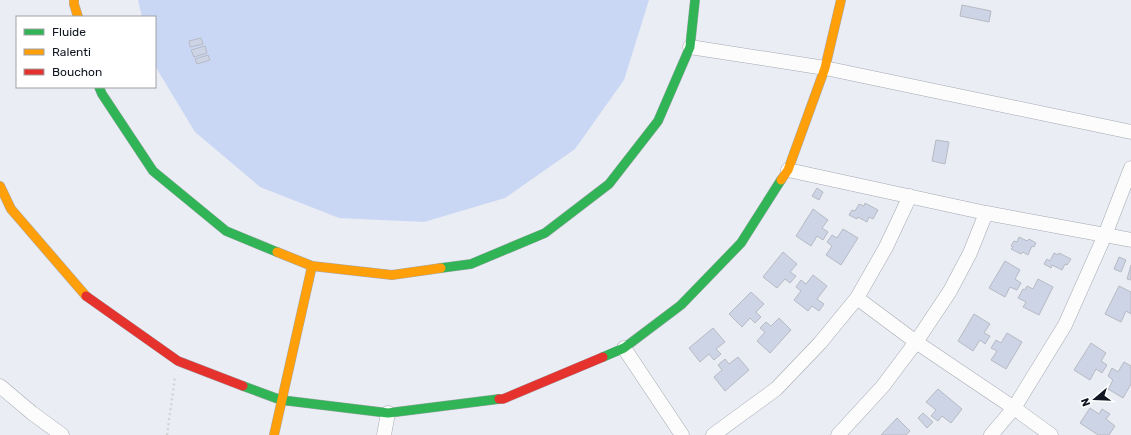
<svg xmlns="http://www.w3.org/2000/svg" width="1131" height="435" viewBox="0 0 1131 435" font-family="Rubik,sans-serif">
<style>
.green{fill:#cad7f4}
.building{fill:#cdd4e5;stroke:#b6bac3}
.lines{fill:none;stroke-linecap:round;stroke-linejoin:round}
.street-casing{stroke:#a4a8b0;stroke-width:15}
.fast-casing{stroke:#a4a8b0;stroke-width:10}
.slow-casing{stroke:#a4a8b0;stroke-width:10}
.jam-casing{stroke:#a4a8b0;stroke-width:10}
.path{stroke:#d2d4d6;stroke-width:2.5;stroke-dasharray:2 3;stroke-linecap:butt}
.street{stroke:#fcfcfd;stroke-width:14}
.fast{stroke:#30b455;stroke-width:9}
.slow{stroke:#ff9f0a;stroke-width:9}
.jam{stroke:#e5322d;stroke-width:9}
</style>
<rect width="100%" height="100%" fill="#eaedf4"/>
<path class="green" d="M138,0H649L624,80L575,149L505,198L424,222L339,218L260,187L195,132L155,66V17H142Z"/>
<path class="building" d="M962,5L991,11L989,22L960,16Z
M201,38L203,44L190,47L189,41Z
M205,46L207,53L194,57L191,50Z
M208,55L210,60L197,64L195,59Z
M936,140L949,142L945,164L932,161Z
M817,188L823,192L819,200L812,196Z
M865,203L878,210L873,219L869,217L867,222L858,217L857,219L849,215L852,210L855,211L859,204L864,206Z
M813,209L828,220L822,228L828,232L823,240L817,236L811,246L796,236Z
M843,229L858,238L841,265L826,255L832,246L827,242L832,235L837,238Z
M1019,237L1027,241L1029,239L1036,243L1034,247L1032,246L1028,255L1023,252L1021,254L1011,249L1013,247L1011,246L1014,241L1017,242Z
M783,252L797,264L790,272L796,276L790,283L785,279L777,288L763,277Z
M1054,253L1058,255L1059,253L1071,259L1067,265L1065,264L1062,270L1052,265L1051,268L1044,264L1047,259L1050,261Z
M1119,257L1126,260L1121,272L1114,269Z
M1005,261L1020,270L1015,279L1021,283L1017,290L1010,287L1005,297L989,288Z
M1131,265V280L1127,279Z
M813,275L827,286L817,299L824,304L819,311L812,306L808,311L794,300L801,291L796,287L801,280L806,284Z
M1038,279L1053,287L1039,315L1023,307L1026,302L1018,298L1023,289L1025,290L1027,286L1033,289Z
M1119,286L1131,292V314L1126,311L1121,322L1105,314Z
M751,292L764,304L756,312L761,317L755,323L750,318L742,327L729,314Z
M974,314L990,324L984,333L990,336L985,344L980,340L973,351L958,341Z
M779,318L791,330L770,353L757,341L765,332L760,328L766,322L771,326Z
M713,328L725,342L716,349L721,354L714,360L709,354L700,362L689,348Z
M1007,333L1022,342L1006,369L991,360L997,351L991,348L996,340L1001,343Z
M1091,343L1106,353L1101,361L1107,365L1102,373L1096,369L1090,380L1074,370Z
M738,357L749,370L725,391L714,377L722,370L718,365L725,359L729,364Z
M1124,362L1131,366V384L1123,398L1108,389L1113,380L1108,376L1112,368L1118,372Z
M938,389L962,409L951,423L942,416L938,421L931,416L936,410L926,402Z
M1090,408L1099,414L1102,409L1110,414L1106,419L1115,426L1109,435H1098L1080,423Z
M923,413L933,422L927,428L918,418Z
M897,418L910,431L906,435H881Z"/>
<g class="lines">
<defs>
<path id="street" d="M690,47L825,68L1131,132
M788,170L986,213L1105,235L1131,240
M857,298L916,342L1014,408L1051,435
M624,348L682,435
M0,386L32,413L62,435
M384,435L388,413
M713,435L776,389L820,343L857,298L886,247L910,196
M838,435L883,386L916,342L950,291L970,253L986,213
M991,435L1014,408L1065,325L1105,235L1131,168"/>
<path id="fast" d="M99,87L102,94L153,171L226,231L277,252
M441,268L471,264L545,233L609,184L658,121L690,47L695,0
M603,357L624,348L681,305L741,243L781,180
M243,386L281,400L388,413L499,399"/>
<path id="slow" d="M74,0V4L78,17
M781,180L788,170L825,68L841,0
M0,186L11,209L86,296
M277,252L312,266L392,275L441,268
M274,435L312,266"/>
<path id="jam" d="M86,296L178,361L243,386
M499,399H503L603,357"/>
</defs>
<use href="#street" class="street-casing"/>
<use href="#fast" class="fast-casing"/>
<use href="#slow" class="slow-casing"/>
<use href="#jam" class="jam-casing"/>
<path class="path" d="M167,435L175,377"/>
<use href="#street" class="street"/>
<use href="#fast" class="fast"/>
<use href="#slow" class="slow"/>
<use href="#jam" class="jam"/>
</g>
<rect x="16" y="16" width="140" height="72" fill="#ffffff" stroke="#9fa1a6"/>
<rect x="24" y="29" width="20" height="6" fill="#30b455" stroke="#9fa1a6"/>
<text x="52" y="36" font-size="12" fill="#101521">Fluide</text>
<rect x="24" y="49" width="20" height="6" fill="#ff9f0a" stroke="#9fa1a6"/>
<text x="52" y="56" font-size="12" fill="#101521">Ralenti</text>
<rect x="24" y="69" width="20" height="6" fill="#e5322d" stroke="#9fa1a6"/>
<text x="52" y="76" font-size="12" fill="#101521">Bouchon</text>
<g transform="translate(1095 399) rotate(251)" stroke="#ffffff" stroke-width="3" paint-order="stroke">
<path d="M0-3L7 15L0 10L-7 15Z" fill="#101521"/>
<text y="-6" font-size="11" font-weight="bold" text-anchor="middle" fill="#101521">N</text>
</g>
</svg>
